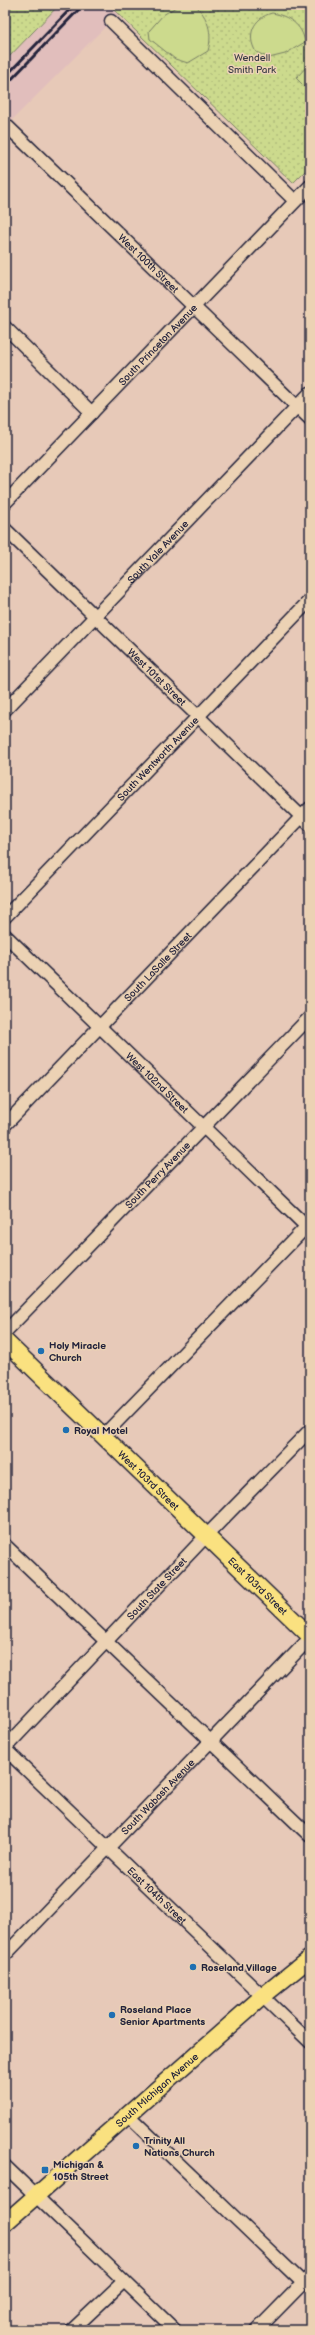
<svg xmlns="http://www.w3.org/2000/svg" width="315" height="2335" viewBox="0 0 315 2335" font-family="'Balsamiq Sans',sans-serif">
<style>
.built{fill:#e1bebc}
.grass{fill:url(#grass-dots);stroke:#777e64}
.garden{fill:#ccda8d;stroke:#777e64}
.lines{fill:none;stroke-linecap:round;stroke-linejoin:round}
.minor-casing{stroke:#22223b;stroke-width:15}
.major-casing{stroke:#22223b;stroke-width:19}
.minor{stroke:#ecd2b4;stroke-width:12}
.major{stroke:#fae180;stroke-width:16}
.rail{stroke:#22223b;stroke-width:3}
.poi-dot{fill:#1f6fb2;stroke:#ecd2b4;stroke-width:1.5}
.labels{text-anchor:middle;stroke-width:3;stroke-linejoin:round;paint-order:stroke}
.park-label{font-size:10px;fill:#3c3e47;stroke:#ecd2b4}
.street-label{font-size:10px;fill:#22223b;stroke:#ecd2b4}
.poi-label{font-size:10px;font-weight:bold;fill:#22223b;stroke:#ecd2b4;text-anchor:start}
</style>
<defs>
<pattern id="grass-dots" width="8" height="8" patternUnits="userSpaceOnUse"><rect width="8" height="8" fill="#ccda8d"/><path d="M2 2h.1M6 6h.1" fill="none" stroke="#afbb7b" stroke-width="1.8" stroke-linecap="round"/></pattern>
</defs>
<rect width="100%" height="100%" fill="#e7c9b8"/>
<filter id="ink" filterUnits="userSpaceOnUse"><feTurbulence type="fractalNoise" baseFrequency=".025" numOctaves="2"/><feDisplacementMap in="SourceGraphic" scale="8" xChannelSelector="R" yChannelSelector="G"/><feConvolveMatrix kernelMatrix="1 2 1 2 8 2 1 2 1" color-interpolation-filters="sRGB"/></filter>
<g filter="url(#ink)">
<path class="built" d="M59,5H113L111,7L118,14L5,127V61Z"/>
<path class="grass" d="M14,5H59L5,61V15Z
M113,5H310V166L293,183L111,7Z"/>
<path class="garden" d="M179,5H195C208,17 213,33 208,51L188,63L175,59L150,39L149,31L163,15Z
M272,13C289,16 302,25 305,42L285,54L269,58L256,52C246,36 253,18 272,13Z
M310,63V92L296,78Z"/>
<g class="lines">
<defs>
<g id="minor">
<path d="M111,21L295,201"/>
<path id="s1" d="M5,124L310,419"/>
<path d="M5,327L92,413"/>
<path id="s2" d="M5,503L310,186"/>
<path id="s3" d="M5,529L310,825"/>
<path id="s4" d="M5,710L310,393"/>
<path id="s5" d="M5,917L310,600"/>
<path id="s6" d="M5,935L310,1230"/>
<path id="s7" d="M5,1125L310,808"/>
<path id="s8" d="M5,1332L310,1017"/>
<path d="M103,1436L310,1223"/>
<path d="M5,1545L310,1836"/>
<path id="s9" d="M5,1748L206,1536L310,1430"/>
<path id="s10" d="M5,1749L310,2042"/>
<path id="s11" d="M5,1955L310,1638"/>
<path d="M128,2115L303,2283"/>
<path d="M5,2166L175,2330"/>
<path d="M72,2330L124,2281"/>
<path d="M257,2330L310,2276"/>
</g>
<g id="major">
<path id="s12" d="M5,1341L310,1636"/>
<path id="s13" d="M5,2223L263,1996L310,1958"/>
</g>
</defs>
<use href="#minor" class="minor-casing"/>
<use href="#major" class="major-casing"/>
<use href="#minor" class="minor"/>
<use href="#major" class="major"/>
<path class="rail" d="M5,77L74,5
M5,86L83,5"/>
</g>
</g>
<g class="poi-dot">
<circle cx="41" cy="1351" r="4"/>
<circle cx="66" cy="1430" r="4"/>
<circle cx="193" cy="1967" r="4"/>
<circle cx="112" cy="2015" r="4"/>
<circle cx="136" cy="2146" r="4"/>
<rect x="41" y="2166" width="8" height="8" rx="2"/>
</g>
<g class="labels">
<g class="park-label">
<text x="252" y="61">Wendell<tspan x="252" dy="12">Smith Park</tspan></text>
</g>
<g class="street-label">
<text dy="4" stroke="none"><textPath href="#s1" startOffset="200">West 100th Street</textPath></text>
<text dy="4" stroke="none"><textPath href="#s2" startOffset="220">South Princeton Avenue</textPath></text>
<text dy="4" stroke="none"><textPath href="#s4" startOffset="220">South Yale Avenue</textPath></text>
<text dy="4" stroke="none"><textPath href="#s3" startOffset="212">West 101st Street</textPath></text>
<text dy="4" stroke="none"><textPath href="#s5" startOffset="220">South Wentworth Avenue</textPath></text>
<text dy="4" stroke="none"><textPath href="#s7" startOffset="220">South LaSalle Street</textPath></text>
<text dy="4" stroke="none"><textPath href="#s6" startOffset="212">West 102nd Street</textPath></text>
<text dy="4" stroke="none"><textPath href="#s8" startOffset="219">South Perry Avenue</textPath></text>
<text dy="4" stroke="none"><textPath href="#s12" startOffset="200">West 103rd Street</textPath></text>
<text dy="4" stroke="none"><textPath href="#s12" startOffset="352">East 103rd Street</textPath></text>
<text dy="4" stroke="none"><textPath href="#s9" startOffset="220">South State Street</textPath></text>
<text dy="4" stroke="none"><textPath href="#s11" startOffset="220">South Wabash Avenue</textPath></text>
<text dy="4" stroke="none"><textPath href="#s10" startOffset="211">East 104th Street</textPath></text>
<text dy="4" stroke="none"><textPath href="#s13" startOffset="202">South Michigan Avenue</textPath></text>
</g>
<g class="poi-label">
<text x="49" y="1349">Holy Miracle<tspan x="49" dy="12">Church</tspan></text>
<text x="74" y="1434">Royal Motel</text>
<text x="201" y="1971">Roseland Village</text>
<text x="120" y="2013">Roseland Place<tspan x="120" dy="12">Senior Apartments</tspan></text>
<text x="144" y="2144">Trinity All<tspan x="144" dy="12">Nations Church</tspan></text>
<text x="53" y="2168">Michigan &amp;<tspan x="53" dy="12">105th Street</tspan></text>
</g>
</g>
<rect width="315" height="2335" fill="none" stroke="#ecd2b4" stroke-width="20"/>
<rect x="10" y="10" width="295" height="2315" fill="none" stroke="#22223b" stroke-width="1.5" filter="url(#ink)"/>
</svg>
